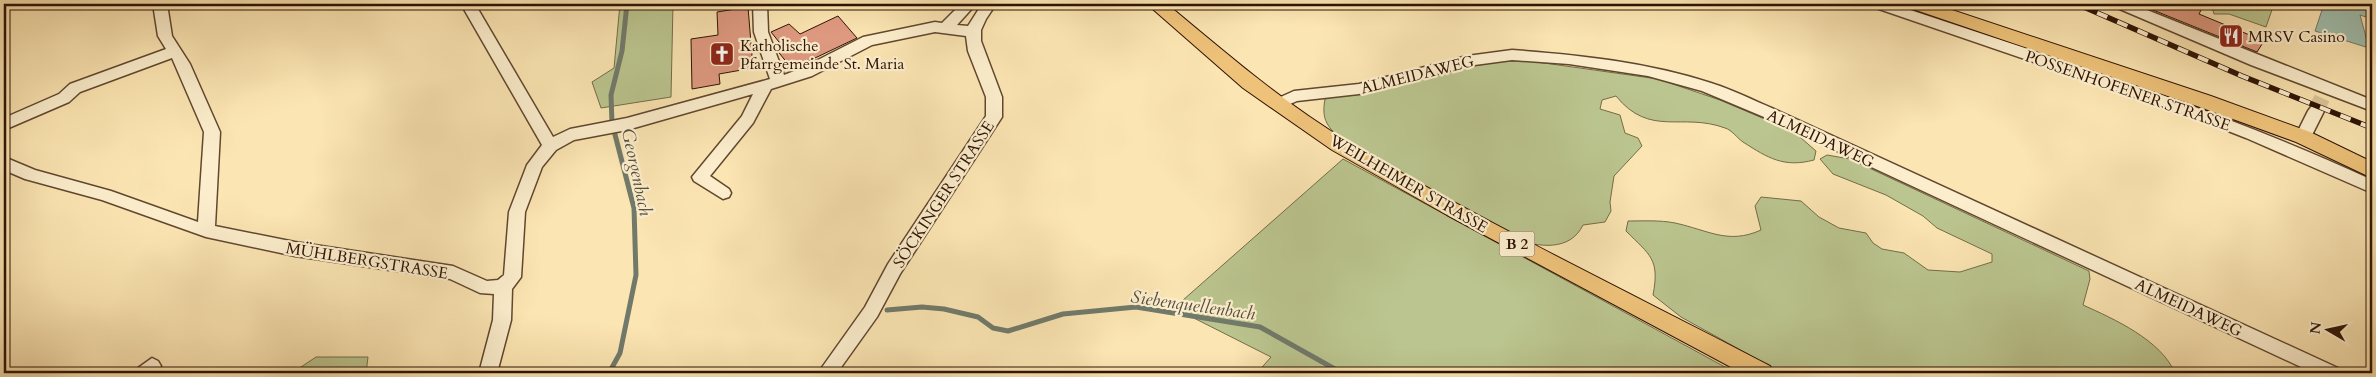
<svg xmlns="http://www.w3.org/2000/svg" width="2376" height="377" viewBox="0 0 2376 377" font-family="Cardo,serif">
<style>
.green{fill:#bbc58f;stroke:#746c49}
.water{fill:#9fbfae;stroke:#717a6a}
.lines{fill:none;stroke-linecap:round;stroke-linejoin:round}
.stream{stroke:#717a6a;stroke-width:5}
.building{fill:#df9a81;stroke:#2d1203}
.minor-tunnel{stroke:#dcc598;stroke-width:16;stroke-dasharray:16 8;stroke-linecap:butt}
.minor-casing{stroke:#60472f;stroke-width:3}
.major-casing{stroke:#2d1203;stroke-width:2}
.minor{fill:#fceecd;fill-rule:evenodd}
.major{fill:#eec279;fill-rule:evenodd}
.rail-casing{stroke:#2d1203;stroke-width:5.5}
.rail{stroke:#fceecd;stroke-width:4;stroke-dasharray:11;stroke-linecap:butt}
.labels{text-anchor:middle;stroke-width:4.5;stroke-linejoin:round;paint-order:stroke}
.shield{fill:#fceecd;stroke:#6b5440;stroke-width:1}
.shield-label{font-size:15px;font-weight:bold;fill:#2d1203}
.poi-label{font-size:16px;fill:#2d1203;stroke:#fceecd;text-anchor:start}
.street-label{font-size:16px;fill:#2d1203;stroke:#fceecd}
.water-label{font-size:18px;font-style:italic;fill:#554f3f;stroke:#fceecd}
</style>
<rect width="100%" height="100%" fill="#fbe5b2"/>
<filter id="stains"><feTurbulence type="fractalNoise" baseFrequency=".004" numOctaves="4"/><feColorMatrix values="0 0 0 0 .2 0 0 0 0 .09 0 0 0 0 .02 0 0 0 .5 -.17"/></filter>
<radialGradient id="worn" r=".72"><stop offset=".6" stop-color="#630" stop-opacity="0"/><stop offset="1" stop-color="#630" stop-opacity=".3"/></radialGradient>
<path class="green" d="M620,4H673L671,97L601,108L592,82L614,68Z
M2211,4H2274L2266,27L2229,14H2214Z
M1505,61H1530L1658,79L1720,100L1793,131L1816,151L1814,160C1784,168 1768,158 1743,142C1737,138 1732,130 1725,128C1682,112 1650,138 1616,96L1602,100L1600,109L1620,115L1625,133L1638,138L1642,146L1614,176L1610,202L1611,211L1605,222L1583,225C1570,252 1538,247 1515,239L1343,141C1328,127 1321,121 1325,99L1435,72Z
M1827,155L1850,159L2089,271L2090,279L2083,305C2114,319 2161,340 2175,373H1782L1681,317L1653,295C1660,259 1650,255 1626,231L1628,221C1644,221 1660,220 1675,223C1708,230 1728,245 1761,230L1755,206L1761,197L1801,201L1819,217L1839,228L1866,233L1873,243L1882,249L1904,253L1928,270L1960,272L1992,262V254L1937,228L1923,216L1886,195L1833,174L1820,159Z
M1343,159L1736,373H1257L1271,357L1174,308Z
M316,357H368L366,373H292Z"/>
<path class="water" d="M2324,4H2372V19L2360,15L2369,48L2315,31Z"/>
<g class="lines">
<path class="stream" d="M887,310L922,307L944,309L978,317L993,328L1008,331L1063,314L1136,307L1260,327L1342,373
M609,373L620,353L636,275L634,208L612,123L611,95L622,51L627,4"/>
</g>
<path class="building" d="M2138,4H2204L2199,14L2264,41L2257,52Z
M748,7L753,68L719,74L720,84L692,89L691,39L718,35L717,12Z
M838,16L857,38L792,69L776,49L783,47L771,32L789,24L800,34Z"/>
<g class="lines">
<path class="minor-tunnel" d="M2316,111L2322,98"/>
<defs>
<path id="minor" d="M153,4H167L172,36L190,64L220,132L215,226L295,242L453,266L487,281L498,280L504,275L509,212L527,165L542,145L461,4H475L553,137L570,129L627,118L770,79L754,32L753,4H767L768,32L784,75L802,68L863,37L935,22L942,23L961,4H976L957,25L968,26L982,4H996L986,19L981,30V41L1002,97V117L900,274L877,317L837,373H818L865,307L888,264L986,116V97L968,51L966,36L935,32L872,45L812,76L771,89L753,123L710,176L729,189L731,193L729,197L723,199L694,181L692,177L742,116L753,94L627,130L574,140L556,150L542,167L525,212L521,277L512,289L511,320L497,373H479L493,320L494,294L480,293L450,279L295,256L206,237L102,200L25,179L4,170V157L35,170L111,191L198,222L204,132L172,58L80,92L69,102L4,130V118L59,94L70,84L166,49L158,36Z
M1871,4H1892C2054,58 2217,108 2372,180V193L2246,138L2185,114L1873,7Z
M2113,4H2132L2372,100V111L2251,65L2115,7Z
M1512,50C1579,55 1647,62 1711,83C1733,90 1753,100 1774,109L2338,368L2341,373H2314L1764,117L1702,91L1648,76L1569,64L1512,60L1467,66L1359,94L1297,101L1279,109L1274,108L1271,104L1274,100L1294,91L1359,84L1467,56Z
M2316,105L2321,107L2324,111L2309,141H2297L2295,137L2308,111L2311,107Z
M152,358L158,361L161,366L156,373H135L138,368Z"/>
<path id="major" d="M1147,4H1167C1225,52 1282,102 1347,141C1484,223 1629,292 1770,366L1773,373H1742L1447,215L1332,150L1243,88Z
M1907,4H1934L2211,96L2310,132L2372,162V178L2296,142L2197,106L1910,8Z"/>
</defs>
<use href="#minor" class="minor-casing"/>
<use href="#major" class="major-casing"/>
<use href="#minor" class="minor"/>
<use href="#major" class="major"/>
<defs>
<path id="rail" d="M2077,4L2242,76L2372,128"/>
</defs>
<use href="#rail" class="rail-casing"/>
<use href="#rail" class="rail"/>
</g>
<defs>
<symbol id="restaurant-square" viewBox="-11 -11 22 22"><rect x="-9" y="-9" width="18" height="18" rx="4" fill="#8f2418" stroke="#fceecd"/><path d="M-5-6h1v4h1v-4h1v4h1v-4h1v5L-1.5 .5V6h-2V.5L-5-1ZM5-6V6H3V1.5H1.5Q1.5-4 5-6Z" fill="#fff"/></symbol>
<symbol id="church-square" viewBox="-11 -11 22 22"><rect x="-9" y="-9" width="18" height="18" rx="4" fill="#8f2418" stroke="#fceecd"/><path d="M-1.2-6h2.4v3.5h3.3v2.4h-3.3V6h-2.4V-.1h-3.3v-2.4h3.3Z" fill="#fff"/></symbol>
</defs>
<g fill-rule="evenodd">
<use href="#restaurant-square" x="2217" y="22" width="28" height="28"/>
<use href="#church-square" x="708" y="40" width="28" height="28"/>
</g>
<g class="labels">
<rect class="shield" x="1499.5" y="231.5" width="35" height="25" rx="4"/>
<g class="shield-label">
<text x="1517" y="249">B 2</text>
</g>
<g class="poi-label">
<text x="2248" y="42">MRSV Casino</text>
<text x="740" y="51">Katholische<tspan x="740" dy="18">Pfarrgemeinde St. Maria</tspan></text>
</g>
<g class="street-label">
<text transform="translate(1417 74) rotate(-14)" y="6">ALMEIDAWEG</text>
<text transform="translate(2128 90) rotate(19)" y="6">POSSENHOFENER STRASSE</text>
<text transform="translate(1821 138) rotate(25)" y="6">ALMEIDAWEG</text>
<text transform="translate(1409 183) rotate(30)" y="6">WEILHEIMER STRASSE</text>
<text transform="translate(943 194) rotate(-57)" y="6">SÖCKINGER STRASSE</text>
<text transform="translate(367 260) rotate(9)" y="6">MÜHLBERGSTRASSE</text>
<text transform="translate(2189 307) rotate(25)" y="6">ALMEIDAWEG</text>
</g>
<g class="water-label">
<text transform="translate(637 172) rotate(78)" y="6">Georgenbach</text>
<text transform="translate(1193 305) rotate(8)" y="6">Siebenquellenbach</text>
</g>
</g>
<rect width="2376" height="377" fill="none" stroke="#fbe5b2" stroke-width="20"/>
<rect x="5" y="5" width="2366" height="367" fill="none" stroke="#2d1203" stroke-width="2.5"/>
<rect x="10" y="10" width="2356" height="357" fill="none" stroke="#2d1203"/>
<g transform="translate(2328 330) rotate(279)" stroke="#fceecd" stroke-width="4" paint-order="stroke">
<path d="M0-4L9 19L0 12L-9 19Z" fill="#2d1203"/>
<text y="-8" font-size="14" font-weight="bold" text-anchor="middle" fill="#2d1203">N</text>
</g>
<rect width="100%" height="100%" filter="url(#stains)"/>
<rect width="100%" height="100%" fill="url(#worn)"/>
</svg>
